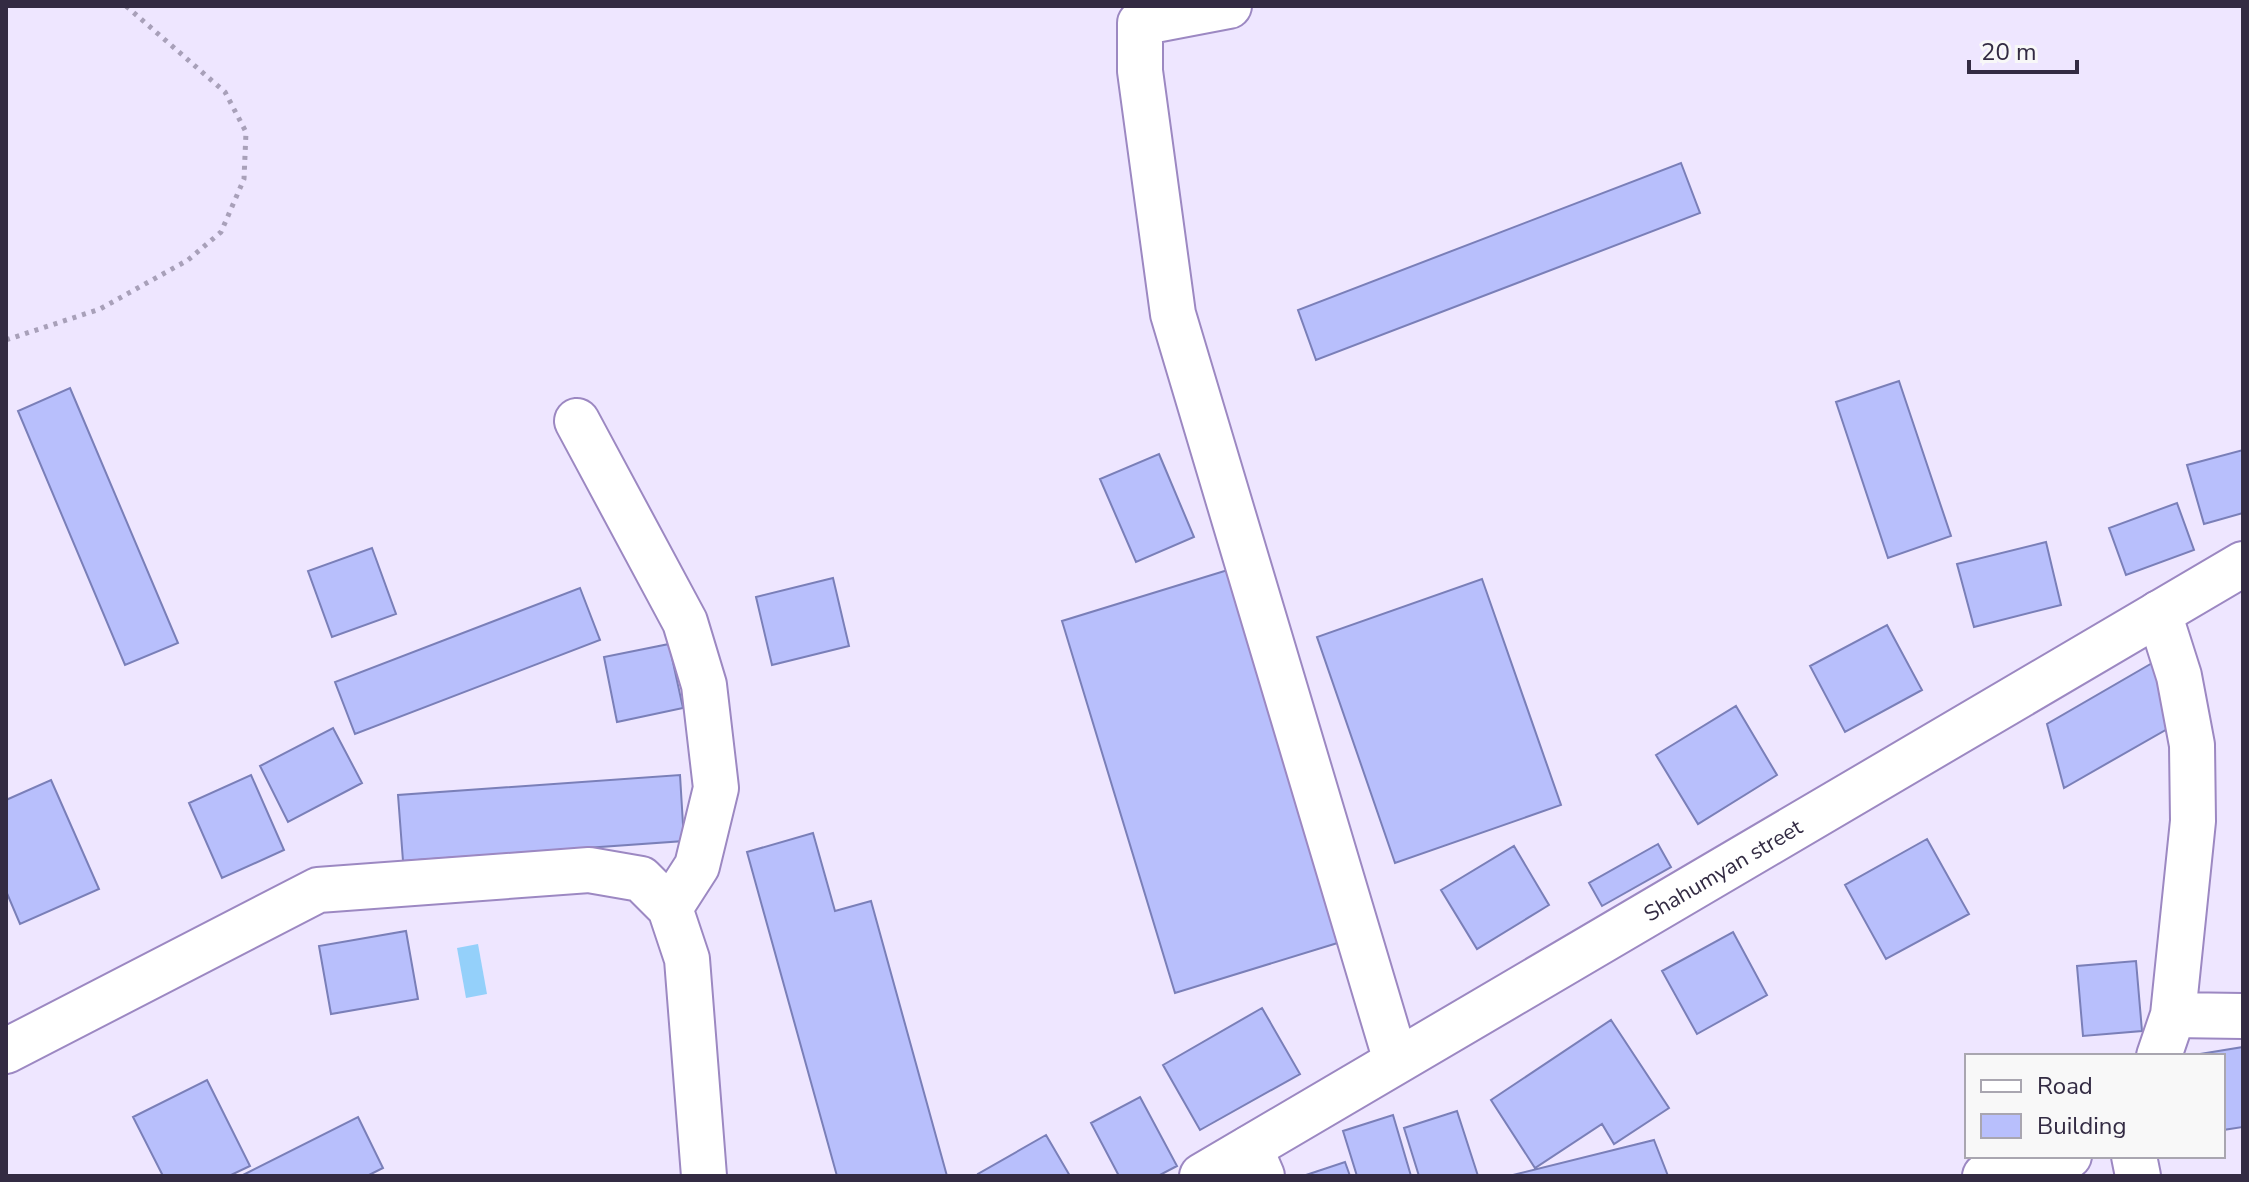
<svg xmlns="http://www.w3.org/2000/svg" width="2249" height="1182" viewBox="0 0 2249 1182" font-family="'Nunito Sans',sans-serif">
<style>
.water{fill:#94d0fa}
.building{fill:#b8bffc;stroke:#7a7fb8;stroke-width:2}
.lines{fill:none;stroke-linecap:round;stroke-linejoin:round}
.minor-casing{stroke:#9c88c2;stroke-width:48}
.major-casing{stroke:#9c88c2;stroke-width:48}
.path{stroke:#a8a0b9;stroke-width:5;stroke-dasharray:4 6;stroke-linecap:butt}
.minor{stroke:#fff;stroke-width:44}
.major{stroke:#fff;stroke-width:44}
.labels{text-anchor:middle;stroke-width:7;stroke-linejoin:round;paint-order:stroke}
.street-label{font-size:22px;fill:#332b43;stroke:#f8f8f8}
</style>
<rect width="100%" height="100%" fill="#eee6ff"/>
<path class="water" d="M478,944L487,994L466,998L457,948Z"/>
<path class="building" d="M1681,163L1700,213L1316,360L1298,310Z
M1899,381L1951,536L1888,558L1836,402Z
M70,388L178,643L125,665L18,411Z
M2243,450V513L2204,524L2187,465Z
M1159,454L1194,537L1136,562L1100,479Z
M2177,503L2194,550L2126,575L2109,528Z
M2046,542L2061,605L1974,627L1957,564Z
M372,548L396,614L332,637L308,571Z
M1231,569L1344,941L1175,993L1062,621Z
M833,578L849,646L772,665L756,597Z
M1482,579L1561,805L1395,863L1317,637Z
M580,588L600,640L355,734L335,682Z
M1887,625L1922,690L1845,732L1810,666Z
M669,644L683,708L617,722L604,657Z
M2154,662L2169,728L2064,788L2047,724Z
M1736,706L1777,775L1698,824L1656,755Z
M333,728L362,783L288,822L260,766Z
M251,775L284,850L222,878L189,803Z
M680,775L684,841L403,861L398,795Z
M51,780L99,889L20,924L6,891V800Z
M813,833L835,911L871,901L947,1176H837L747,852Z
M1927,839L1969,914L1886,959L1845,885Z
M1658,844L1671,867L1602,906L1589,883Z
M1514,846L1549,905L1477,949L1441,890Z
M406,931L418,999L331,1014L319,946Z
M1733,932L1767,995L1697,1034L1662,971Z
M2136,961L2142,1031L2083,1036L2077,966Z
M1262,1008L1300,1074L1200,1130L1163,1065Z
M1611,1020L1669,1108L1614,1144L1602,1124L1535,1168L1491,1100Z
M2243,1047V1127L2223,1130V1056L2200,1054Z
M207,1080L250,1166L229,1176H163L133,1117Z
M1140,1097L1177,1166L1158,1176H1119L1091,1123Z
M1457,1111L1478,1176H1419L1404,1128Z
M1393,1115L1411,1176H1357L1343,1131Z
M358,1117L383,1168L367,1176H241Z
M1046,1135L1070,1176H979L978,1174Z
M1654,1140L1668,1176H1509Z
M1345,1162L1350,1176H1303Z"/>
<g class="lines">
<defs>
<path id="minor" d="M1229,6L1140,23V71L1173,314L1396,1061
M577,421L685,622L704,685L716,788L697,866L670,908
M2173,1015L2243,1016
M6,1051L318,890L589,870L641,879L670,908L687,959L704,1176
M2159,1056L2173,1015L2193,821L2192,745L2179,676L2159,613
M1250,1148L1262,1176
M2134,1156L2138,1176
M1985,1176L2069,1156"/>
<g id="major">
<path id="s1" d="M1202,1176L2243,564"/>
</g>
</defs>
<use href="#minor" class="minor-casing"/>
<use href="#major" class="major-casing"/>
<path class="path" d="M6,340L100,309L188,260L221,232L244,179L246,132L225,92L126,6"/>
<use href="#minor" class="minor"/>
<use href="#major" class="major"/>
</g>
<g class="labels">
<g class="street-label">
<text dy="8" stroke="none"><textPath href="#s1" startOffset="604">Shahumyan street</textPath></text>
</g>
</g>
<rect width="2249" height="1182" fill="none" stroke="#332b43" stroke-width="16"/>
<rect x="1965" y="1054" width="260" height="104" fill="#f8f8f8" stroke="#a9a6b0" stroke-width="2"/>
<rect x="1981" y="1080" width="40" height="12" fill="#ffffff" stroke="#a9a6b0" stroke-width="2"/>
<text x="2037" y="1094" font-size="24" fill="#332b43">Road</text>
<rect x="1981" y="1114" width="40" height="24" fill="#b8bffc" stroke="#a9a6b0" stroke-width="2"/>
<text x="2037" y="1134" font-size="24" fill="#332b43">Building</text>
<path d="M1969 60v12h108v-12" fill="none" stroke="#332b43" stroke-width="4"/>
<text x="1981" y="60" font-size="24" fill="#332b43" stroke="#f8f8f8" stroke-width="6" paint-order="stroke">20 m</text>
</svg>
